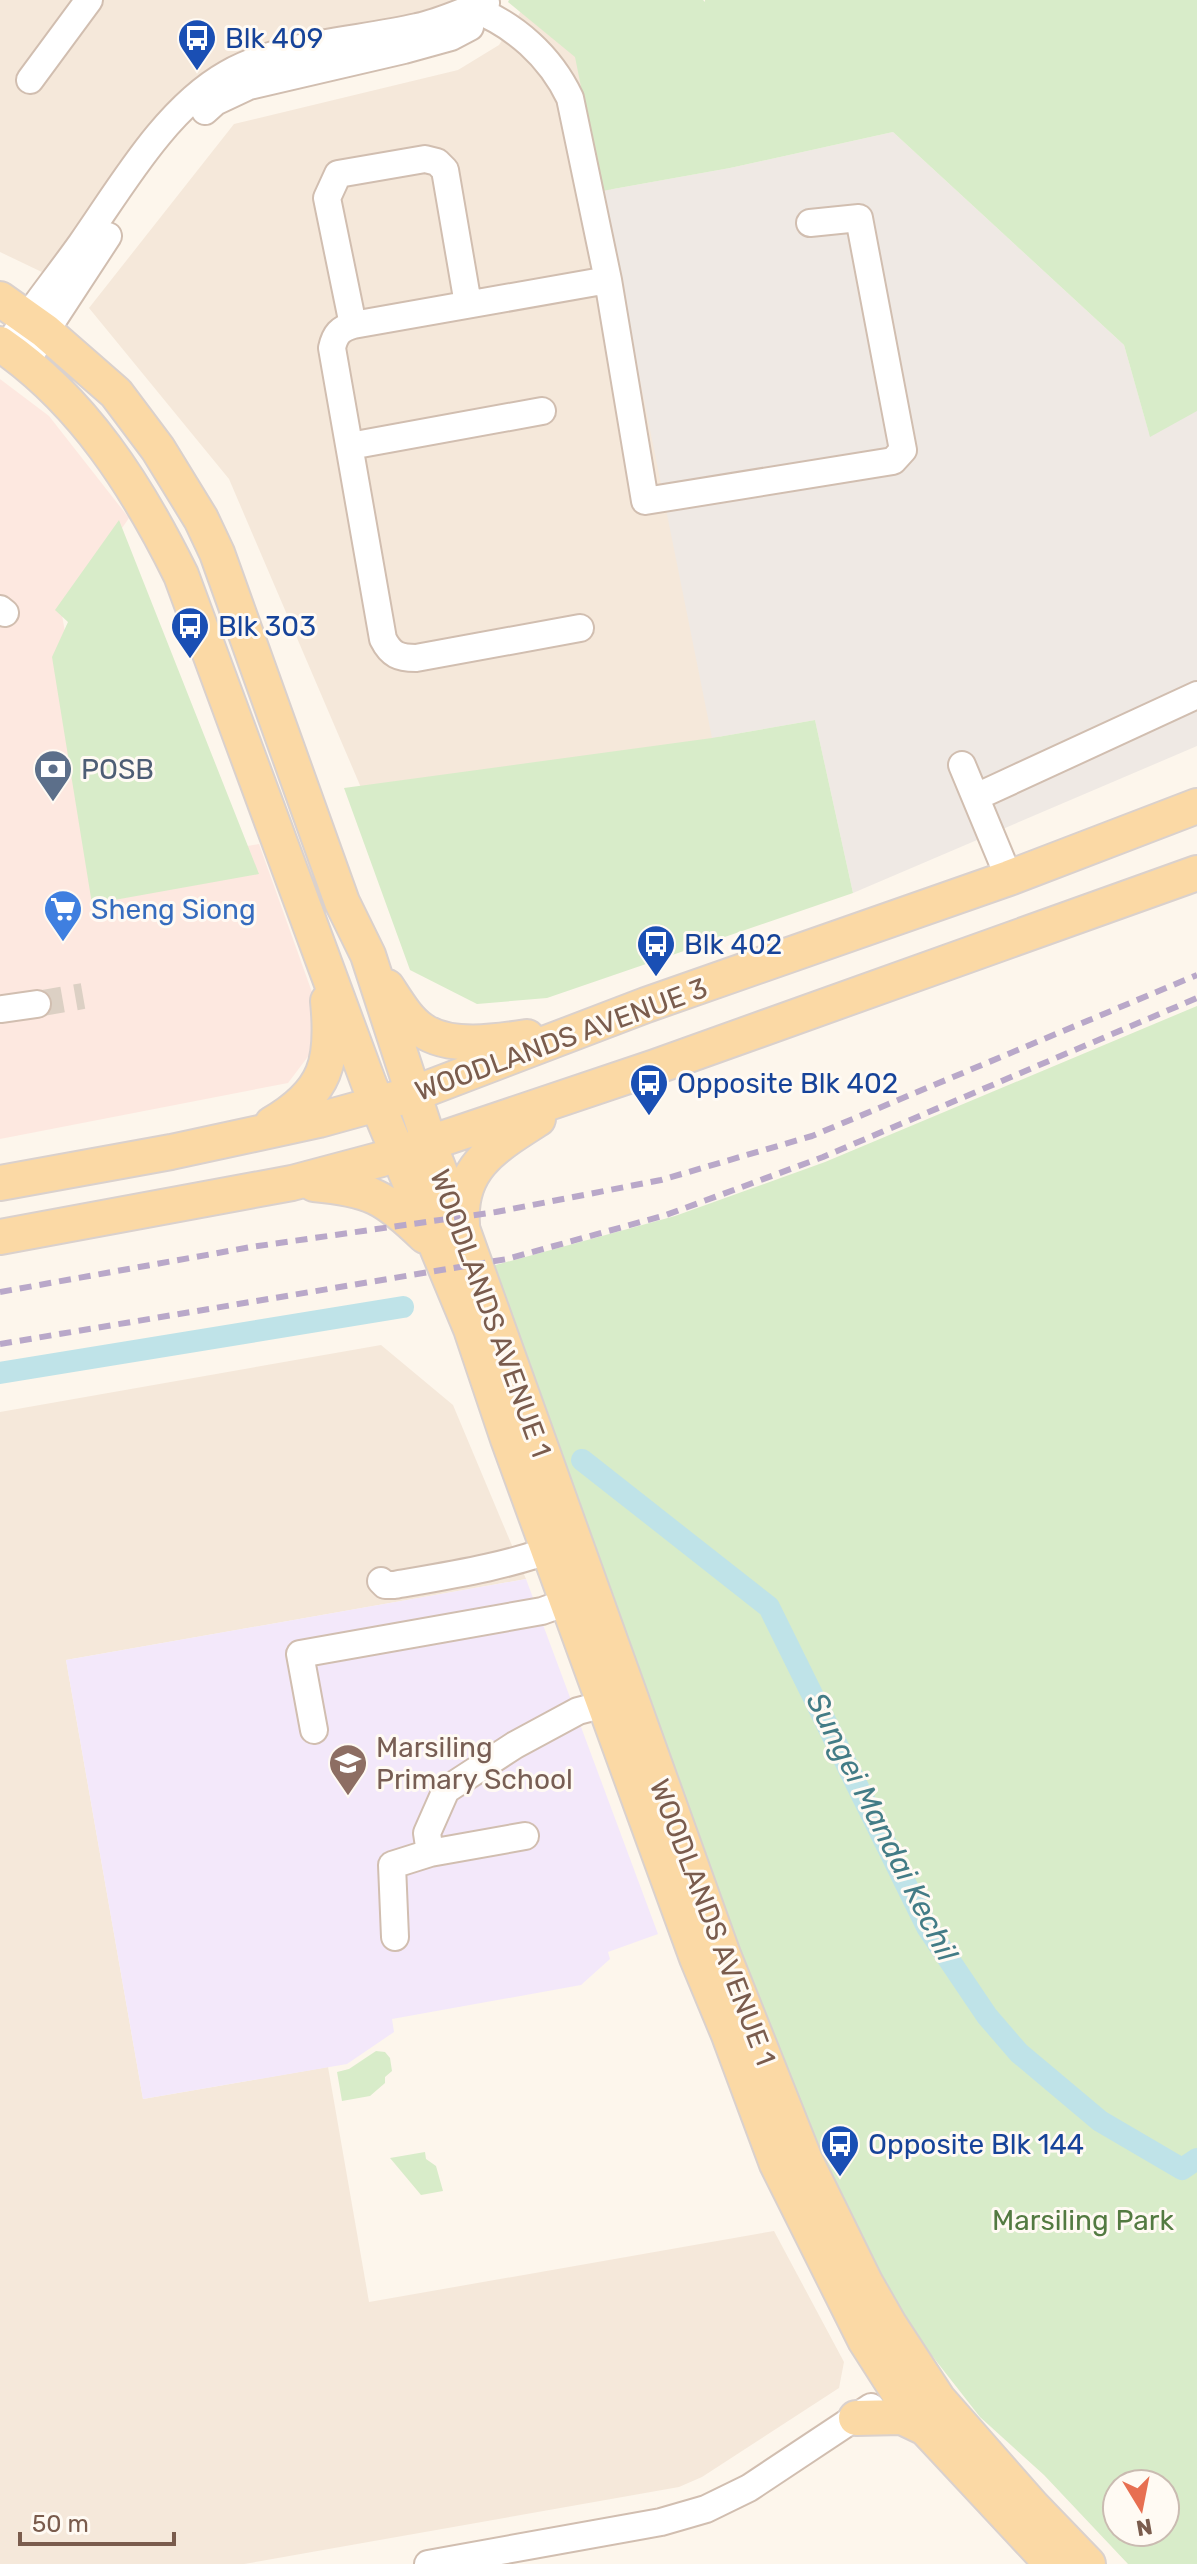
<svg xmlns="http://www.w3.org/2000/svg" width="1197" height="2564" viewBox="0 0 1197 2564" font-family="Rubik,sans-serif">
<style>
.residential{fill:#f5e8da}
.commercial{fill:#fde8e0}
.industrial{fill:#efe9e4}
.education{fill:#f3e8fa}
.green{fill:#d8ecc9;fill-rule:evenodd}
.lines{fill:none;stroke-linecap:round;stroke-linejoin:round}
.canal{stroke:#bfe3e8;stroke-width:22}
.minor-tunnel{stroke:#dcd0c4;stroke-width:26;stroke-dasharray:26 13;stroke-linecap:butt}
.minor-casing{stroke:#d1beb0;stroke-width:30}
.major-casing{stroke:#dad1cd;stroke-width:38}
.minor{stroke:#fff;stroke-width:26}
.major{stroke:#fbd9a5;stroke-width:34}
.rail{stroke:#b9a8c9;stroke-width:6;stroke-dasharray:12 8;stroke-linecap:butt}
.labels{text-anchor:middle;stroke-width:6;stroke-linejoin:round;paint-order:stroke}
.transit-label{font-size:28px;fill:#164399;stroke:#fffaf3;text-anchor:start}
.service-label{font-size:28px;fill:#4e5e75;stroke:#fffaf3;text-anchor:start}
.shop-label{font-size:28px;fill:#366cbe;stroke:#fffaf3;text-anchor:start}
.street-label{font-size:28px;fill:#7a5c4d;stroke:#fffaf3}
.education-label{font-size:28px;fill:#785e54;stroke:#fffaf3;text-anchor:start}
.park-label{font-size:28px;fill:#537a41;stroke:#fffaf3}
.water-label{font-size:30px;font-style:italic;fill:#437c86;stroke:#fffaf3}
</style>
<rect width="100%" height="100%" fill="#fdf6ec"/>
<path class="residential" d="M0,0H460L449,12L205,78L46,274L0,252Z
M574,0L722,750L371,811L229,479L89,308L234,124L458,70L499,45L525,5Z
M381,1345L453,1405L526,1579L66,1660L143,2099L328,2067L369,2302L774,2231L844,2362L839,2388L702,2477L679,2487L244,2564H0V1412Z"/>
<path class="commercial" d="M0,379L49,416L129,518L62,615L107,871L259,844L318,1009L313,1050L288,1083L0,1139Z"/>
<path class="industrial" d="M893,132L1124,345L1149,433L1197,409V746L853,893L815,720L712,738L602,191L730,168Z"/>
<path class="education" d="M526,1579L658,1934L608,1952L610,1959L581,1985L392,2019L394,2032L347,2064L143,2099L66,1660Z"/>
<path class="green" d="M509,0H703L705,2V0H1197V411L1150,437L1124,345L893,132L730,168L602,191L575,57L508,2Z
M119,520L259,874L92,904L52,657L68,622L55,610Z
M815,720L853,893L547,998L477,1004L410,970L344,788L712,738Z
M1197,1006V2564H1128L1044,2475L980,2417L883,2293L857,2244L765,2021L565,1475L492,1266L675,1216L825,1162ZM1117,2484H1165V2532H1117Z
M376,2051L385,2052L390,2058L392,2071L385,2077V2083L370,2096L342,2101L337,2072L349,2069Z
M425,2152L426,2159L436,2166L443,2191L421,2195L390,2158Z"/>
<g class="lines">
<path class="canal" d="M0,1373L403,1307
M582,1460L769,1607L927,1927L987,2016L1019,2053L1100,2121L1182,2169L1197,2159"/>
<path class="minor-tunnel" d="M37,1004L83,996"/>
<defs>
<path id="minor" d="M472,8C515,25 550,56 570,98L608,280L645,501L893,461L903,450L859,218L810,223
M30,80L89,0
M205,111L215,102L249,86L404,50L451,37L470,27
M353,325L327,198L338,174L425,159L437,162L445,170L468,304
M6,348C29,312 56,279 81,244C121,187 165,109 227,74C281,43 357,41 417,27C441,22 463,11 486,3
M25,363L108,236
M350,446L542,411
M0,609L5,613
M580,628L416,658C399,658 391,655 383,639L332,348C335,334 340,329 353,325L608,280
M962,765L1009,878
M976,797L1197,695
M2,1009L37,1004
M381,1581L385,1585H394C452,1575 511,1566 566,1544
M314,1730L300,1654L542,1611L567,1602
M430,1853L427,1833L446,1790L515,1745L578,1711L605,1704
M395,1937L392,1865L430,1853L525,1836
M428,2564L661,2522L706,2509L749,2488L871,2407"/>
<path id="major" d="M0,299L45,331L116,393L158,449L201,519L217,553L342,902L368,955L434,1157L463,1231L722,1952L805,2160L865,2282L889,2324L938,2399L1033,2507L1088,2564
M0,344C83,401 137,486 181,575L369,1084L471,1329L508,1439L697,1958L729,2035L777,2164L865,2340L913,2415L1052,2564
M387,987C397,1002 407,1020 422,1030C449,1049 496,1042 527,1037
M272,1124C327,1092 334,1061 328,1001
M0,1183L171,1152L319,1120L413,1094L646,1005L1009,878L1197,806
M314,1184C370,1189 385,1197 425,1236
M462,1224C458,1168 494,1147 538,1119
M0,1237L292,1183L382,1159L655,1067L1197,873
M856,2418L902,2417L925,2428"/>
</defs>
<use href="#minor" class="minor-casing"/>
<use href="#major" class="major-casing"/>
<use href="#minor" class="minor"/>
<use href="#major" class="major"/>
<path class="rail" d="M0,1292L251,1247L496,1212L661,1180L812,1136L1197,975
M0,1344L507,1259L666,1215L823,1157L1197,998"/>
</g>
<defs>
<symbol id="bus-pin" viewBox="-11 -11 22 30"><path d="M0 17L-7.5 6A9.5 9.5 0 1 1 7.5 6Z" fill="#1a4fb4" stroke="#fffaf3"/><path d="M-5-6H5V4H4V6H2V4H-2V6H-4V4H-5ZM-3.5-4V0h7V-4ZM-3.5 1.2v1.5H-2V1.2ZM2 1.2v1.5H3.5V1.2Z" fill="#fff"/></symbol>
<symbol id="bank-pin" viewBox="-11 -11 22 30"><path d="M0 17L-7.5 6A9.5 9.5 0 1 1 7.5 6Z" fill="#5c6f8a" stroke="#fffaf3"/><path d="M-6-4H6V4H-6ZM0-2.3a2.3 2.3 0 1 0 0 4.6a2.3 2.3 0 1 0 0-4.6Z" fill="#fff"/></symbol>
<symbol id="supermarket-pin" viewBox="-11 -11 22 30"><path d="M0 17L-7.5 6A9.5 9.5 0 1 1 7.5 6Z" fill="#3f7fe0" stroke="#fffaf3"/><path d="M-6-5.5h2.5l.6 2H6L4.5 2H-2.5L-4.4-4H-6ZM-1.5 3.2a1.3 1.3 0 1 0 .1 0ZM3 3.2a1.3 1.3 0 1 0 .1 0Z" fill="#fff"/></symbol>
<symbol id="school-pin" viewBox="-11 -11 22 30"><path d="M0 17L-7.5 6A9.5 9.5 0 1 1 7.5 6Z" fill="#8d6e63" stroke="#fffaf3"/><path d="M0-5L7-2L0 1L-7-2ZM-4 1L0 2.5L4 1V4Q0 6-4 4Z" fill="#fff"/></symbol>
</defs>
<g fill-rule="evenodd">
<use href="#bus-pin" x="175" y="16" width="44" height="60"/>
<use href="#bus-pin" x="168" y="604" width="44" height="60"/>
<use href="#bank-pin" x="31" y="747" width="44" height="60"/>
<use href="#supermarket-pin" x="41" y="887" width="44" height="60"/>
<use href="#bus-pin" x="634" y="922" width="44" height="60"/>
<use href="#bus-pin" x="627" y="1061" width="44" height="60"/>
<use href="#school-pin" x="326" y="1741" width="44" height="60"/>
<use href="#bus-pin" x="818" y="2122" width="44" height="60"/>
</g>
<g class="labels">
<g class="transit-label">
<text x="225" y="48">Blk 409</text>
<text x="218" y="636">Blk 303</text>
<text x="684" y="954">Blk 402</text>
<text x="677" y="1093">Opposite Blk 402</text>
<text x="868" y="2154">Opposite Blk 144</text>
</g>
<g class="service-label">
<text x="81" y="779">POSB</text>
</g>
<g class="shop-label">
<text x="91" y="919">Sheng Siong</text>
</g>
<g class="street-label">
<text transform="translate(561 1039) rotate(-20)" y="10">WOODLANDS AVENUE 3</text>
<text transform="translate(491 1313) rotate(70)" y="10">WOODLANDS AVENUE 1</text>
<text transform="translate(713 1922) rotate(69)" y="10">WOODLANDS AVENUE 1</text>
</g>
<g class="education-label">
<text x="376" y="1757">Marsiling<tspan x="376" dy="32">Primary School</tspan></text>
</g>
<g class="park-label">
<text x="1083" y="2230">Marsiling Park</text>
</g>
<g class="water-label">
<text transform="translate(882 1827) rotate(63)" y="10">Sungei Mandai Kechil</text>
</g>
</g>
<g transform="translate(1141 2508) rotate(170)"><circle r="38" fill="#fffaf3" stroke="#cabbb1" stroke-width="2"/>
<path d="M0-6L14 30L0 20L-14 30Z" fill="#e76f51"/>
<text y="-12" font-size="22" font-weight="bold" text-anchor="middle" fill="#7a5c4d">N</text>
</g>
<path d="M20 2532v12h154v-12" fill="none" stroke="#7a5c4d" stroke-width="4"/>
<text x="32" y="2532" font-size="24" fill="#7a5c4d" stroke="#fffaf3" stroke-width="6" paint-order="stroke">50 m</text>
</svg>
